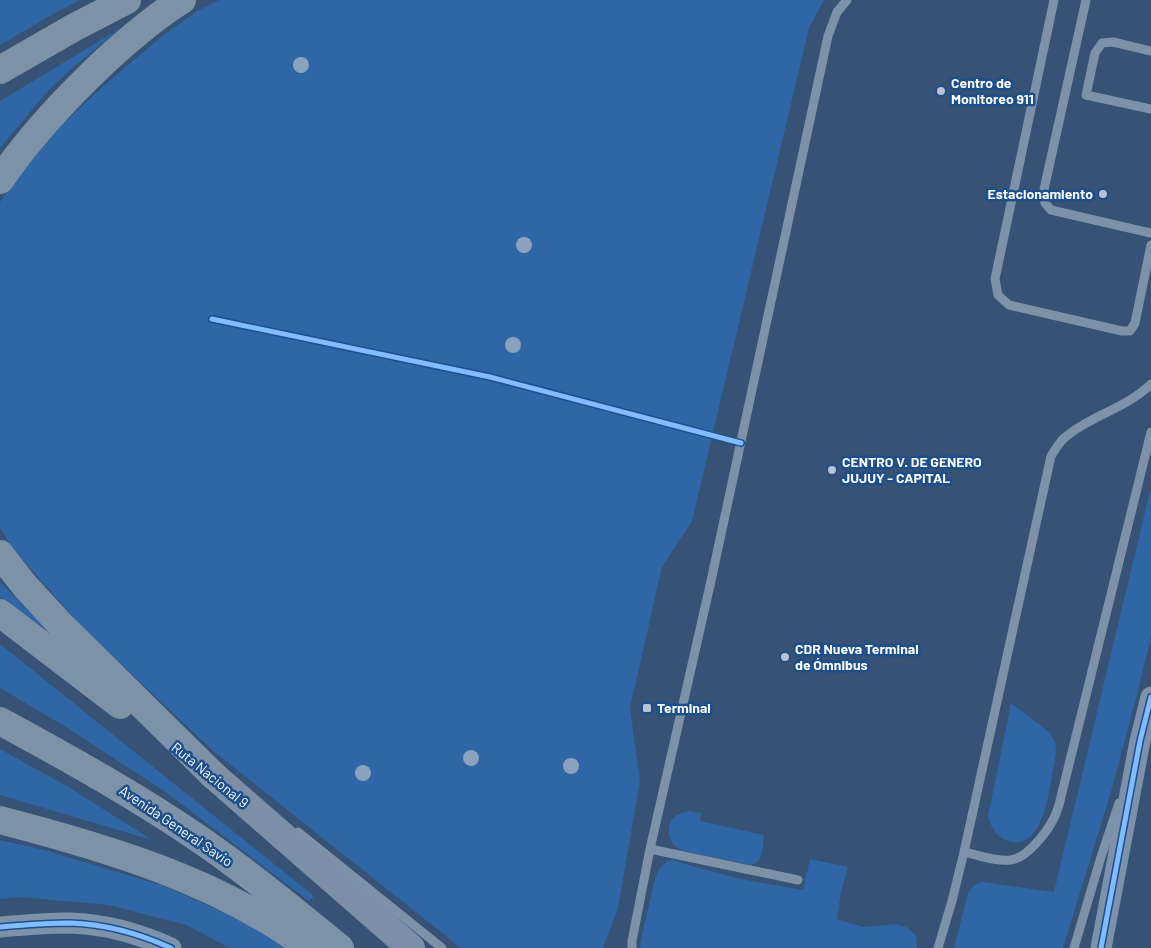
<svg xmlns="http://www.w3.org/2000/svg" width="1151" height="948" viewBox="0 0 1151 948" font-family="Barlow,sans-serif">
<style>
.green{fill:#2f66a5}
.lines{fill:none;stroke-linecap:round;stroke-linejoin:round}
.service{stroke:#7d92a8;stroke-width:9}
.tertiary{stroke:#7d92a8;stroke-width:21}
.primary{stroke:#7d8ea7;stroke-width:28}
.motorway{stroke:#7e92a7;stroke-width:28}
.cycleway-casing{stroke:#1b4f8f;stroke-width:8}
.cycleway{stroke:#80bcff;stroke-width:5}
.tree{fill:#8aa2be}
.poi-dot{fill:#b9c2ce;stroke:#1b4f8f;stroke-width:2}
.labels{text-anchor:middle;stroke-width:5;stroke-linejoin:round;paint-order:stroke}
.poi-label{font-size:14px;font-weight:bold;fill:#fff;stroke:#1b4f8f;text-anchor:start}
.street-label{font-size:14px;fill:#fff;stroke:#1b4f8f}
</style>
<rect width="100%" height="100%" fill="#365274"/>
<path class="green" d="M0,0H80L55,13L0,45Z
M219,0H825L823,2L809,28L692,521L662,567L630,708L640,781L618,908L603,948H461L212,750L84,629L13,549L0,528V202L21,173L57,129L100,89L161,37L197,11Z
M121,28L70,70L47,92L0,148V101Z
M1151,490V636L1138,691L1111,792L1063,948H954L968,893L974,885L982,882L1054,892L1149,495Z
M0,582L75,658L0,597Z
M0,644L314,896L309,901L167,793L66,727L0,688Z
M1011,703L1049,732C1053,737 1056,743 1056,749C1056,758 1053,768 1052,776C1048,799 1040,855 1005,840C995,835 991,827 988,816Z
M0,749L67,786L152,840L0,795Z
M689,811L701,813L700,821L764,835C762,848 765,860 751,865L684,851C682,850 679,849 677,847C666,839 666,822 677,815C681,813 685,812 689,811Z
M0,840L44,850L164,886L234,917L259,930L286,948H230L186,925L109,905L19,897L0,899Z
M810,859L848,867L841,892L837,919L863,927L896,924L908,928L916,936L917,948H640L642,935L655,879L659,869L667,861L673,860L695,867L741,879L803,890Z"/>
<g class="lines">
<path class="service" d="M1054,0L995,279L998,295L1009,305L1122,331H1130L1135,323L1151,245
M1086,0L1043,194L1045,203L1051,210L1151,233
M1151,51L1113,42L1102,43L1095,53L1086,95L1151,109
M298,832L442,948
M650,849L798,880
M964,852C979,855 996,862 1011,860C1027,858 1046,833 1053,820C1056,815 1057,810 1059,805L1151,432
M632,948V941L650,849L711,581L828,36L837,12L847,0
M938,948L952,901L964,852L1051,456C1054,451 1058,445 1062,440C1088,416 1126,409 1151,384
M1074,948L1101,857L1119,803"/>
<path class="tertiary" d="M0,927C23,925 47,923 70,923C104,924 140,934 171,948
M1101,948L1140,741L1151,697"/>
<path class="primary" d="M213,775L411,948"/>
<path class="motorway" d="M0,70L73,28L127,0
M0,180C30,136 66,98 104,62C128,40 154,17 182,0
M0,554L25,586L60,624L213,775
M0,613L120,705
M0,721C70,759 140,798 205,843C252,876 296,912 340,948
M0,820C108,848 219,881 309,948"/>
<defs>
<path id="cycleway" d="M212,319L490,377L741,443
M0,927C23,925 47,923 70,923C104,924 140,934 171,948
M1101,948L1140,741L1151,697"/>
</defs>
<use href="#cycleway" class="cycleway-casing"/>
<use href="#cycleway" class="cycleway"/>
</g>
<g class="tree">
<circle cx="301" cy="65" r="8"/>
<circle cx="524" cy="245" r="8"/>
<circle cx="513" cy="345" r="8"/>
<circle cx="471" cy="758" r="8"/>
<circle cx="571" cy="766" r="8"/>
<circle cx="363" cy="773" r="8"/>
</g>
<g class="poi-dot">
<circle cx="941" cy="91" r="5"/>
<circle cx="1103" cy="194" r="5"/>
<circle cx="832" cy="470" r="5"/>
<circle cx="785" cy="657" r="5"/>
<rect x="642" y="703" width="10" height="10" rx="2.5"/>
</g>
<g class="labels">
<g class="poi-label">
<text x="951" y="88">Centro de<tspan x="951" dy="16">Monitoreo 911</tspan></text>
<text x="1093" y="199" text-anchor="end">Estacionamiento</text>
<text x="842" y="467">CENTRO V. DE GENERO<tspan x="842" dy="16">JUJUY - CAPITAL</tspan></text>
<text x="795" y="654">CDR Nueva Terminal<tspan x="795" dy="16">de Ómnibus</tspan></text>
<text x="657" y="713">Terminal</text>
</g>
<g class="street-label">
<text transform="translate(210 775) rotate(39)" y="5">Ruta Nacional 9</text>
<text transform="translate(176 826) rotate(34)" y="5">Avenida General Savio</text>
</g>
</g>
</svg>
